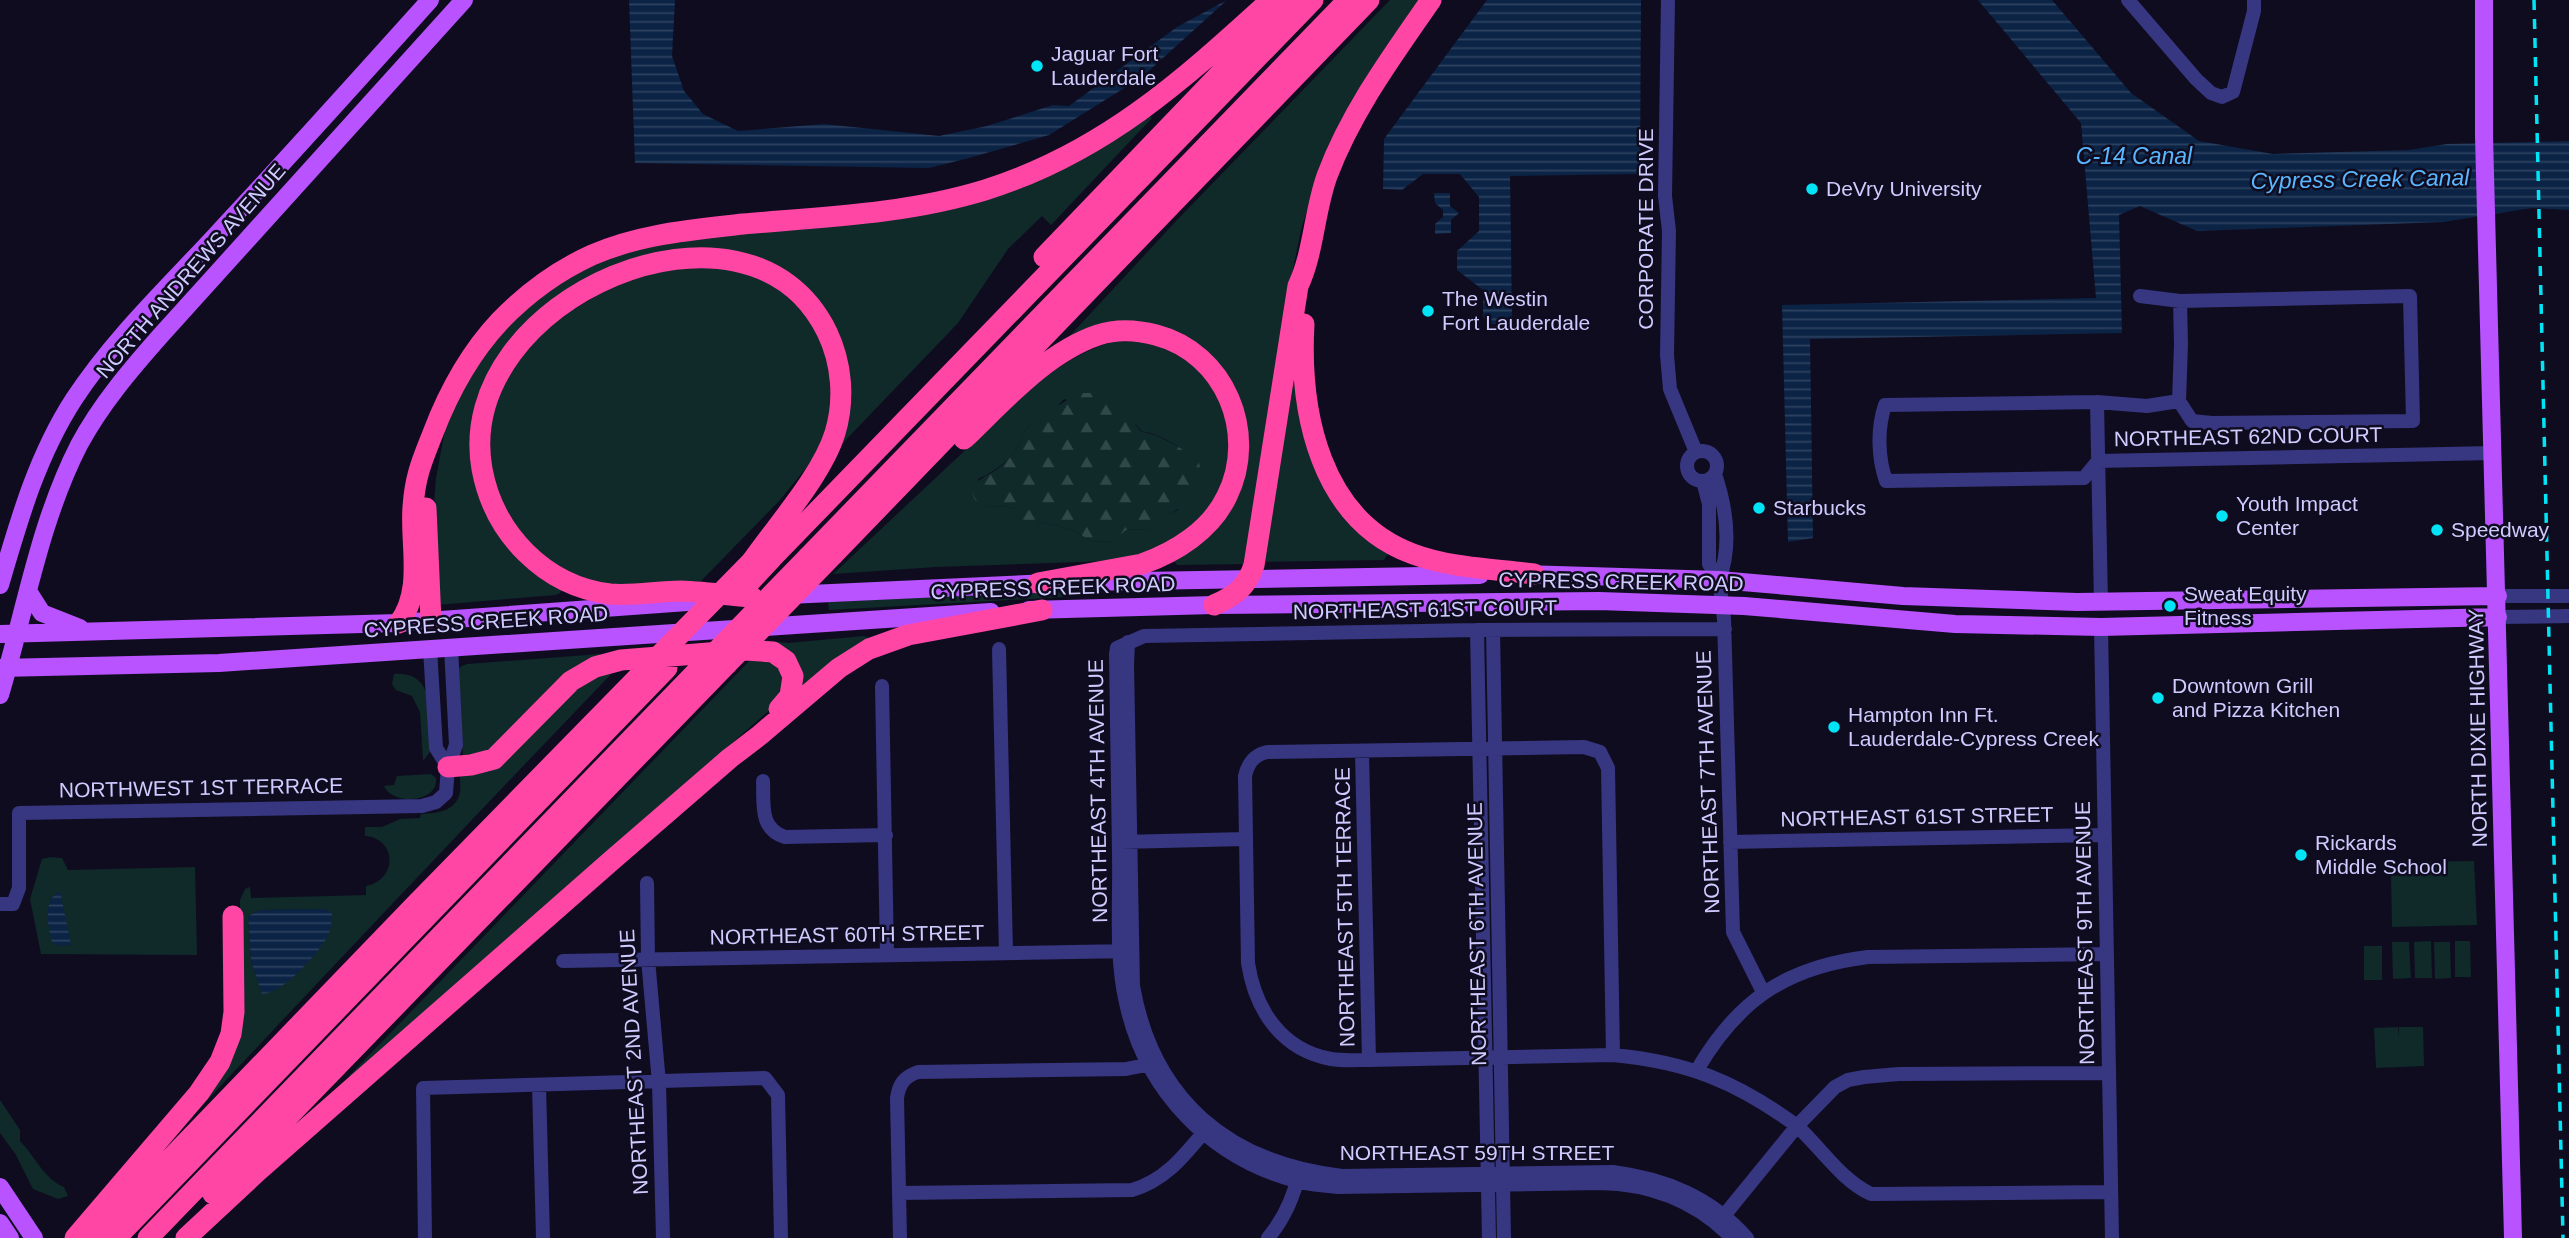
<svg xmlns="http://www.w3.org/2000/svg" width="2569" height="1238" viewBox="0 0 2569 1238" font-family="Arial,sans-serif">
<style>
.grass{fill:#0f2a28;fill-rule:evenodd}
.forest{fill:url(#forest-firs)}
.water{fill:url(#water-rules)}
.lines{fill:none;stroke-linecap:round;stroke-linejoin:round}
.minor{stroke:#373680;stroke-width:14}
.major{stroke:#b952ff;stroke-width:18}
.highway{stroke:#ff46a4;stroke-width:21}
.rail{stroke:#00e4f6;stroke-width:3.5;stroke-dasharray:10 9;stroke-linecap:butt}
.highway-bridge{stroke:#ff46a4;stroke-width:21}
.poi-dot{fill:#00e4f6;stroke:#0f0c20;stroke-width:2.5}
.labels{text-anchor:middle;stroke-width:5;stroke-linejoin:round;paint-order:stroke}
.poi-label{font-size:21px;fill:#cfcbff;stroke:#0f0c20;text-anchor:start}
.street-label{font-size:21px;fill:#cfcbff;stroke:#0f0c20}
.water-label{font-size:23px;font-style:italic;fill:#59b7ff;stroke:#0f0c20}
</style>
<defs>
<pattern id="forest-firs" width="22" height="20" patternUnits="userSpaceOnUse" patternTransform="scale(1.75)"><rect width="22" height="20" fill="#0f2a28"/><path d="M5 1l3.5 6h-7zM16 11l3.5 6h-7z" fill="#314848"/></pattern>
<pattern id="water-rules" width="6" height="5" patternUnits="userSpaceOnUse" patternTransform="scale(1.75)"><rect width="6" height="5" fill="#0b2345"/><path d="M0 2.5h6" fill="none" stroke="#2e4261"/></pattern>
</defs>
<rect width="100%" height="100%" fill="#0f0c20"/>
<path class="grass" d="M1390,0H1422L1321,169L1302,226L1286,302L1246,564L1177,565L1171,557L1201,537L1244,430L1185,342L1065,341L1177,220Z
M1149,115L1152,118L1051,225L1042,216L1008,249L958,323L839,447L846,375L789,278L764,262L737,255L643,261L497,363L479,483L563,585L560,593L555,595L437,605L434,504L436,478L446,425L456,400L484,352L526,306L582,268L647,245L908,215Z
M709,263L770,280L814,323L830,364L831,391L829,414L824,437L815,457L780,500L699,583L625,586L594,582L554,568L527,547L490,481L491,399L540,330L626,278Z
M1125,338H1147L1204,370L1232,427L1225,486L1185,537L1130,558L1108,561L936,567L833,574L1036,384C1066,361 1088,348 1125,338ZM1064,399L1134,422L1141,431C1163,435 1179,447 1197,459L1178,510L1168,514L1152,529L1125,530L1113,541L1092,542L1074,530L1042,522L1037,528H1026L1018,517V509L1004,506L984,507L978,479C1001,468 1018,455 1025,429L1053,411Z
M1295,340L1305,427L1390,550L1384,560L1262,562Z
M1111,591L1082,596L829,610L828,602L989,594Z
M864,636L870,638L804,689L768,641L788,643Z
M600,654L601,657L493,751L463,758L458,673L460,667L467,664Z
M764,656L786,674L780,701L606,853L353,1080L349,1076L753,657Z
M617,668C473,818 330,969 188,1121L215,1080L240,923V900L245,889L250,887L251,898L366,895V886C398,880 397,838 365,836V827H382L400,819L420,818L421,814C437,813 456,812 460,792C461,785 459,781 461,774L579,684ZM323,909L331,912L262,993L251,961L248,916L260,910Z
M394,674C409,673 420,677 426,692L430,752L423,761L420,712L412,696L396,690L392,684Z
M431,774L436,778C439,803 392,806 384,786L394,785L397,776Z
M50,857L62,858L68,870L195,867L197,955L41,954L30,899L42,859Z
M2474,861L2477,925L2392,927L2391,876L2407,875V862Z
M2431,941L2432,978H2415L2414,942Z
M2455,941H2470L2471,977H2455Z
M2392,942H2409L2411,978L2393,979Z
M2434,942H2450L2451,978L2435,979Z
M2364,946H2382V980H2364Z
M2398,1027L2399,1038V1027H2423L2424,1066L2376,1068L2374,1028Z
M0,1100L20,1130V1141C35,1156 43,1178 64,1187L68,1196L58,1199L33,1189L16,1155L0,1133Z"/>
<path class="forest" d="M1082,393C1104,393 1118,392 1134,408V422L1140,431C1163,436 1179,447 1198,459L1203,480C1194,495 1185,507 1168,514L1164,521L1152,529L1126,530L1113,541L1092,542L1074,530L1042,522L1037,528L1014,531L1012,525L1018,517V509L1004,506L984,507L975,500L971,491C978,478 985,477 996,470C1011,460 1020,446 1025,429C1045,417 1060,401 1082,393Z"/>
<path class="water" d="M629,0H675L672,56L684,91L703,114L738,131L824,124L939,136L987,126L1053,105L1069,106L1177,27L1227,0L1142,77L1049,135L969,158L929,168L635,163Z
M1487,0H1641L1640,174L1510,176L1512,317L1506,324H1490L1483,317V290L1457,270V251L1479,231V197L1460,174H1423L1402,190L1383,189L1384,139Z
M1978,0H2052L2131,93L2199,141L2273,154L2409,150L2447,144L2569,141V210L2532,208L2443,222L2197,231L2140,206L2119,215L2122,333L1810,339L1813,538L1788,542L1782,305L2096,298L2081,123Z
M1434,193H1450V206L1459,213L1451,220V233L1435,234V224L1443,217V210L1435,203Z
M60,891L71,945L59,946L52,942C48,925 42,900 60,891Z
M323,909L332,912C332,921 331,931 326,939C315,957 283,993 262,994L251,961L248,916L260,910Z"/>
<g class="lines">
<path class="minor" d="M1668,0L1665,196L1669,231L1667,355L1670,389L1696,452
M2128,0L2196,79L2211,93L2222,97L2233,92L2254,11V0
M2140,296L2180,301L2410,296L2413,421L2212,423L2192,421L2179,401L2181,344L2180,301
M2179,401L2147,406L2097,402L1885,405C1877,429 1878,458 1886,481L2084,478L2098,461L2493,453
M2097,402L2101,603
M1687 466a15 15 0 1 1 30 0a15 15 0 1 1-30 0Z
M1715,474C1726,507 1732,546 1719,580
M1703,481L1709,504V564L1719,580L1724,619L1733,932L1763,992
M2498,596H2569
M2498,617L2569,616
M2101,627L2112,1238
M1725,629L1477,630L1144,636L1117,648L1116,654C1117,721 1118,788 1119,855C1120,903 1115,956 1126,1003C1145,1090 1209,1158 1296,1181C1309,1185 1324,1185 1338,1187L1600,1183C1651,1184 1696,1201 1732,1238
M1477,630L1489,1238
M1493,630L1504,1238
M1128,642L1127,665L1133,986C1153,1100 1229,1163 1342,1176L1613,1172C1666,1179 1711,1197 1747,1238
M430,649L436,748L448,767
M999,649L1006,953
M882,686L887,954
M1362,752L1369,1060
M763,781C764,804 759,829 785,837L886,835
M1121,842L1245,839
M1730,842L2104,835
M647,883L648,959L659,1083L663,1238
M0,904H13L19,888V813L422,806L436,802L446,793L448,767L456,745L451,647
M563,961L1129,951
M1613,1055L1608,768L1600,752L1584,747L1267,752C1254,755 1248,763 1245,776L1248,963C1255,1009 1281,1050 1331,1059C1343,1061 1356,1060 1369,1060L1613,1055C1688,1062 1737,1082 1797,1126L1835,1087L1848,1080L1864,1077L1899,1074L2109,1073
M1697,1070C1738,1000 1786,967 1868,957L2106,954
M539,1085L543,1238
M899,1193L1132,1190C1167,1180 1186,1153 1209,1126
M1718,1223L1797,1126C1821,1148 1841,1180 1871,1194L2111,1192
M425,1238L423,1088L765,1078L778,1095L781,1238
M900,1238L897,1098C899,1084 904,1077 918,1072L1126,1069L1156,1063
M1268,1238C1283,1220 1294,1196 1299,1173"/>
<path class="major" d="M2484,0V136L2513,1238
M1522,574L1719,580L1903,596L2077,602L2498,596
M1082,582L1480,575
M0,585C19,520 37,456 74,399C114,338 167,288 216,235C288,158 359,79 430,0
M28,591L42,613L80,628
M788,595L1050,583
M1029,610L1214,605L1599,601L1744,606L1955,624L2101,627L2498,617
M0,634L399,623L715,600
M0,668L219,663L991,612
M0,695C25,612 39,523 79,445C101,404 131,369 162,334L464,0
M0,1187L34,1238
M0,1223L10,1238"/>
<path class="highway" d="M1044,257L1291,0
M1304,324C1299,412 1320,520 1413,554C1450,568 1495,569 1534,574
M964,439C1003,402 1045,353 1098,335C1116,329 1137,330 1156,335C1225,353 1258,433 1227,496C1211,530 1176,552 1142,564L1038,583
M426,508L431,621
M833,555L1369,0
M808,557L1348,0
M771,559L1313,0
M752,561C778,524 822,475 835,433C845,400 842,363 827,332C748,170 452,299 482,469C494,534 545,586 610,594C634,596 658,591 681,591C705,592 729,595 752,597
M1214,605C1235,596 1247,587 1254,565L1298,286C1314,252 1314,212 1327,176C1351,112 1392,56 1431,0
M399,623C424,590 410,545 413,507C415,476 422,461 433,433C449,391 469,354 500,321C526,294 557,271 592,255C640,234 691,230 743,224C824,217 907,214 985,190C1103,153 1182,81 1271,0
M448,767L471,765L494,759L571,681L595,667L621,660L746,650L773,652L786,661L793,676L790,696L779,709
M213,1194L727,664
M75,1238L199,1093L220,1062L231,1034L234,1012L233,916
M94,1238L417,903L646,669
M116,1238L667,668
M148,1238L702,666
M186,1238L259,1170L611,861L730,758L760,735L839,668L869,649L908,635L1042,610"/>
<path class="rail" d="M2534,0L2563,1238"/>
<path class="highway-bridge" d="M746,586L771,559
M727,664L833,555
M702,666L808,557
M646,669L752,561"/>
</g>
<g class="poi-dot">
<circle cx="1037" cy="66" r="7"/>
<circle cx="1812" cy="189" r="7"/>
<circle cx="1428" cy="311" r="7"/>
<circle cx="1759" cy="508" r="7"/>
<circle cx="2222" cy="516" r="7"/>
<circle cx="2437" cy="530" r="7"/>
<circle cx="2170" cy="606" r="7"/>
<circle cx="2158" cy="698" r="7"/>
<circle cx="1834" cy="727" r="7"/>
<circle cx="2301" cy="855" r="7"/>
</g>
<g class="labels">
<g class="poi-label">
<text x="1051" y="61">Jaguar Fort<tspan x="1051" dy="24">Lauderdale</tspan></text>
<text x="1826" y="196">DeVry University</text>
<text x="1442" y="306">The Westin<tspan x="1442" dy="24">Fort Lauderdale</tspan></text>
<text x="2236" y="511">Youth Impact<tspan x="2236" dy="24">Center</tspan></text>
<text x="1773" y="515">Starbucks</text>
<text x="2451" y="537">Speedway</text>
<text x="2184" y="601">Sweat Equity<tspan x="2184" dy="24">Fitness</tspan></text>
<text x="2172" y="693">Downtown Grill<tspan x="2172" dy="24">and Pizza Kitchen</tspan></text>
<text x="1848" y="722">Hampton Inn Ft.<tspan x="1848" dy="24">Lauderdale-Cypress Creek</tspan></text>
<text x="2315" y="850">Rickards<tspan x="2315" dy="24">Middle School</tspan></text>
</g>
<g class="street-label">
<text transform="translate(1646 229) rotate(-90)" y="7">CORPORATE DRIVE</text>
<text transform="translate(191 271) rotate(-49)" y="7">NORTH ANDREWS AVENUE</text>
<text transform="translate(2248 437) rotate(-1)" y="7">NORTHEAST 62ND COURT</text>
<text transform="translate(1621 582) rotate(1)" y="7">CYPRESS CREEK ROAD</text>
<text transform="translate(1053 588) rotate(-2)" y="7">CYPRESS CREEK ROAD</text>
<text transform="translate(1425 610) rotate(-1)" y="7">NORTHEAST 61ST COURT</text>
<text transform="translate(486 622) rotate(-4)" y="7">CYPRESS CREEK ROAD</text>
<text transform="translate(2478 728) rotate(-91)" y="7">NORTH DIXIE HIGHWAY</text>
<text transform="translate(1708 782) rotate(-92)" y="7">NORTHEAST 7TH AVENUE</text>
<text transform="translate(201 788) rotate(-1)" y="7">NORTHWEST 1ST TERRACE</text>
<text transform="translate(1098 791) rotate(-91)" y="7">NORTHEAST 4TH AVENUE</text>
<text transform="translate(1917 817) rotate(-1)" y="7">NORTHEAST 61ST STREET</text>
<text transform="translate(1345 907) rotate(-91)" y="7">NORTHEAST 5TH TERRACE</text>
<text transform="translate(2085 933) rotate(-91)" y="7">NORTHEAST 9TH AVENUE</text>
<text transform="translate(1477 934) rotate(-91)" y="7">NORTHEAST 6TH AVENUE</text>
<text transform="translate(847 935) rotate(-1)" y="7">NORTHEAST 60TH STREET</text>
<text transform="translate(634 1062) rotate(-93)" y="7">NORTHEAST 2ND AVENUE</text>
<text x="1477" y="1160">NORTHEAST 59TH STREET</text>
</g>
<g class="water-label">
<text x="2134" y="164">C-14 Canal</text>
<text transform="translate(2360 179) rotate(-1)" y="8">Cypress Creek Canal</text>
</g>
</g>
</svg>
